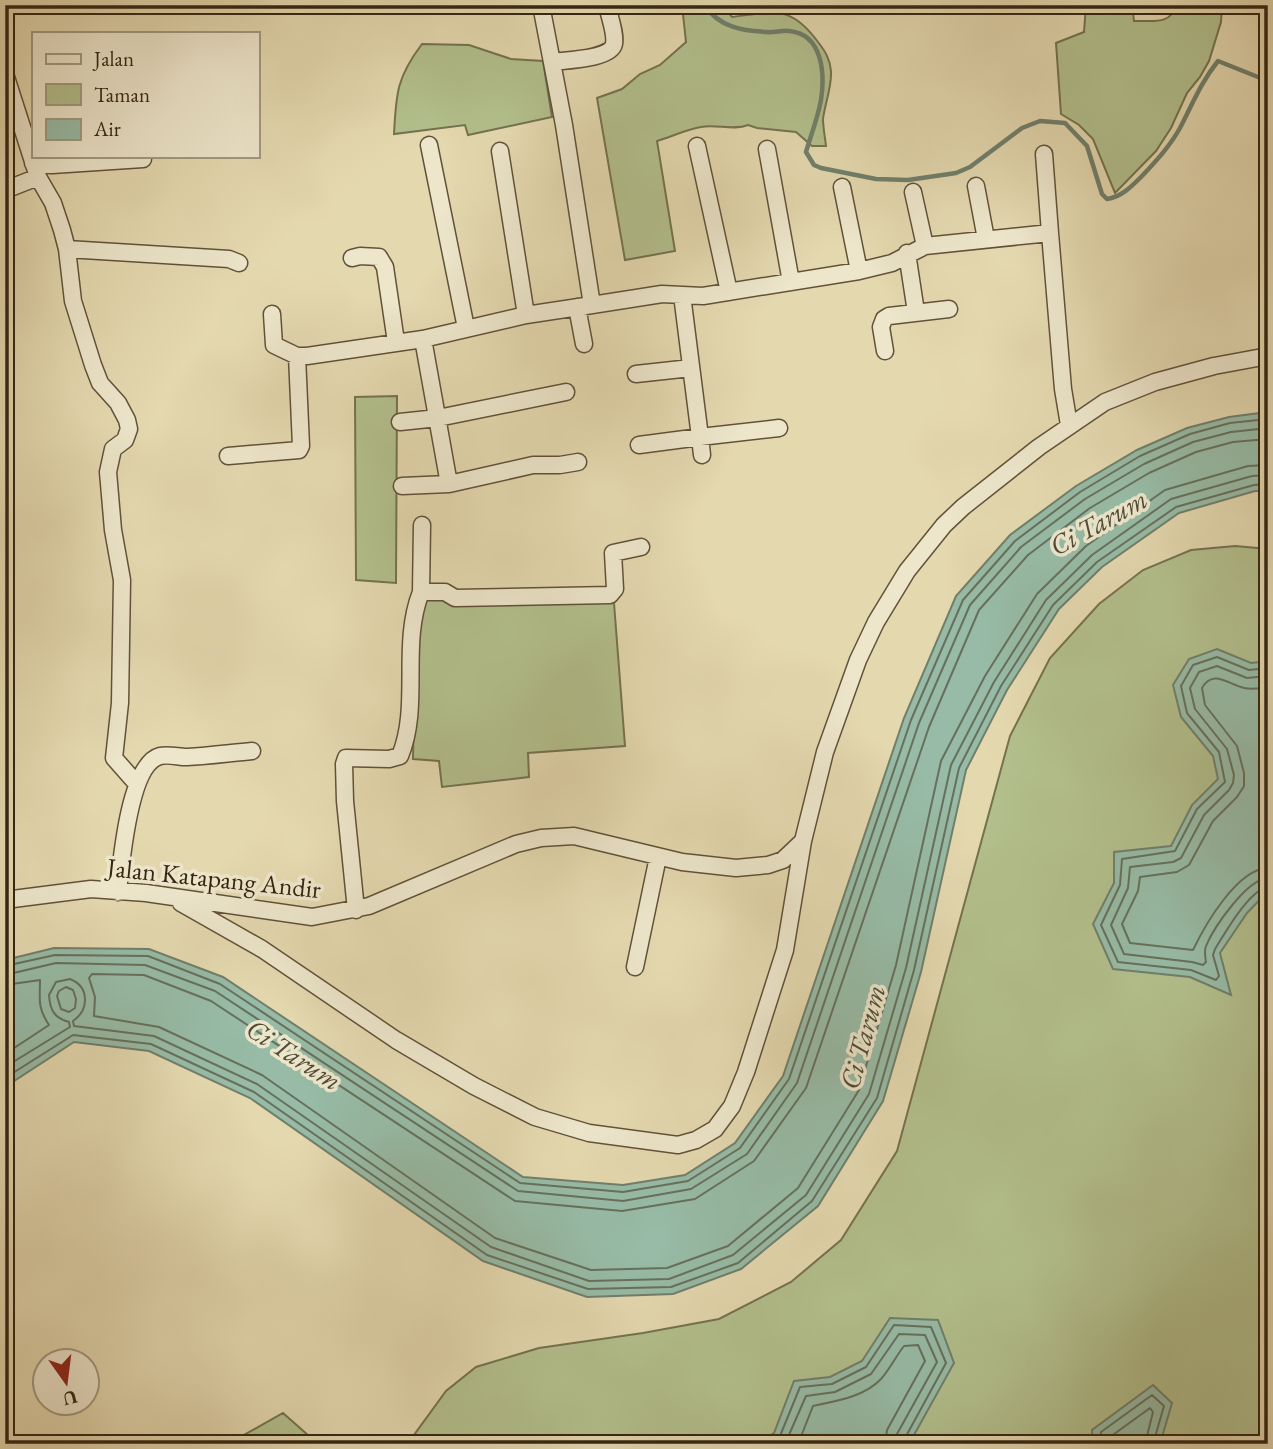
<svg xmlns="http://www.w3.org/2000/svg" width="1273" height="1449" viewBox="0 0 1273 1449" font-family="'EB Garamond',serif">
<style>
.green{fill:#b2bf8c;stroke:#74724f;stroke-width:2}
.water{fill:#97bba6;stroke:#707f6b;stroke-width:2}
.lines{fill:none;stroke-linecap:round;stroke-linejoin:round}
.shore{stroke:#66705c;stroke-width:2}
.stream{stroke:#707f6b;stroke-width:4.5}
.minor-casing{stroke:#615239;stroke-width:19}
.minor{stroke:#ede6cb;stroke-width:16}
.labels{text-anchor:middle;stroke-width:7;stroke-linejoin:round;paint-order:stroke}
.street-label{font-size:26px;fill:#352612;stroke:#ede6cb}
.water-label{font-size:28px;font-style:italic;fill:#4e4b37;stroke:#ede6cb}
</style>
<rect width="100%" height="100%" fill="#e4d8af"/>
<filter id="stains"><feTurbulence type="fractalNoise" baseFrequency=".00286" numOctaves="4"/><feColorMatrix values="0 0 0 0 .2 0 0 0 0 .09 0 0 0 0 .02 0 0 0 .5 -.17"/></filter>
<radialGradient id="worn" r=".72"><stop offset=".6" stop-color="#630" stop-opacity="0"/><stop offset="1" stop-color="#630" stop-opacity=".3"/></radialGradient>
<path class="green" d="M682,5H723L732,17C774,12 790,4 818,42C825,51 830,59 831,71C832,87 825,103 823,119C823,127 825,137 826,146H812L796,132L757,128L748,125C734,131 716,124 701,127C687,129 671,137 657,141L675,251L625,260L597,98L622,89L640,74L660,65L686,42Z
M1086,5H1132L1134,21C1153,20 1169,26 1177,5H1222L1221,22L1209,61L1200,77L1187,93L1171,128L1156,151L1115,193L1093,139L1079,125L1061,114L1056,43L1084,32Z
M422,44L469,45L511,59L543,61L552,117L468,135L465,125L394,134C396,93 397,77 422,44Z
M397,396L396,583L356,580L355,397Z
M1235,546L1268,549V1444H412L414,1435L446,1391L476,1367L539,1348L643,1333L719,1319L791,1282L841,1240L897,1151L1010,736L1050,658L1099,604L1143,570L1191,550Z
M613,590L625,746L528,753L529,777L442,787L439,761L413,759L415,631L422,599Z
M283,1413L318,1444H232L235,1440Z"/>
<path class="water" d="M1268,412V491H1255L1179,513L1102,567L1059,609L1007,690L966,770L921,972L883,1101L818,1206L741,1269L673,1294L587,1297L483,1261L250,1098L149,1051L74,1042L5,1087V960L54,948L149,949L223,977L523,1177L623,1185L685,1175L735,1143L783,1076L904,718L956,596L1010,535L1076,486L1137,450L1187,428L1229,417Z
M1217,649L1251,663L1268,661V891L1247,913L1220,953L1231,995L1190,977L1113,969L1093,924L1114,883V852L1171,846L1192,805L1218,779L1213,756L1181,717L1173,685L1189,659Z
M890,1318L938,1320L954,1363L909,1444H757L774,1433L794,1381L830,1377L862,1361Z
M1153,1385L1172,1403L1160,1444H1093L1092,1430Z"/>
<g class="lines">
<path class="shore" d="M1268,439L1233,442L1196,452L1149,473L1090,508L1028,555L979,610L929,727L806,1088L754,1161L695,1199L622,1211L515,1201L211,1001L144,975L92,974L89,978L95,997L94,1016L159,1027L262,1075L495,1238L591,1270L667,1268L728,1246L798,1188L859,1090L896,965L941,761L985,676L1037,594L1086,546L1165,490L1248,466L1268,465
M1268,668L1249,670L1217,657L1193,665L1181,686L1187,713L1219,752L1225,782L1197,809L1175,851L1122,859L1120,885L1101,925L1118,962L1191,970L1216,980L1219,976L1213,955L1215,949C1225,933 1249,890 1268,887
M1268,676L1247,678L1217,666L1199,672L1190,688L1195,709L1227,749L1234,775L1233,783L1229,790L1204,815L1181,858L1173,862L1130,867L1128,888L1111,925L1124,954L1192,962L1203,965L1206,962C1205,956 1204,951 1206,946C1214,927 1247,879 1268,878
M1268,687C1260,688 1252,690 1244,688C1228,684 1213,669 1202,688L1205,705L1237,746L1244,773V786L1237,797L1213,821L1189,865L1177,872L1140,877L1138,891L1122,924L1130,943L1193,950C1205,925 1237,869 1268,868
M5,966L55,955L148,956L220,984L520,1183L623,1192L688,1181L740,1148L789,1079L911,720L963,600L1015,541L1080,492L1140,456L1190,434L1230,423L1268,419
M5,975L56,963L145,965L215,991L518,1191L623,1201L691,1189L747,1154L797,1083L919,723L970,605L1021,547L1085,499L1144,464L1193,442L1231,432L1268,428
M5,985L40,980C40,999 37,1007 49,1025L5,1054
M66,987L73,990L76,999L75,1008L69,1012L61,1009L57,996L59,991Z
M5,1067L70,1027L69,1022C54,1018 50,1010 49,995L56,982L70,979C90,987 89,1010 73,1021L74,1026L154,1036L257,1084L491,1247L589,1281L669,1279L733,1255L806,1195L869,1094L906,968L951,765L994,682L1046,600L1092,555L1171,499L1252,476L1268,475
M5,1078L73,1035L151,1044L254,1092L487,1255L588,1289L671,1287L738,1263L812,1201L877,1098L914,970L959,768L1001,686L1053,605L1097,562L1176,507L1254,485L1268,484
M770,1444L780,1436L800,1387L832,1384L866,1367L894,1325L931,1327L946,1363L905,1438L904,1444
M785,1444L806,1396L835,1392L871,1374L899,1334L925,1335L937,1362L897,1434L895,1444
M798,1444L813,1406C836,1401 864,1397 881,1379C890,1369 896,1356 904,1346L918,1345L925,1361L887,1430L885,1444
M1100,1444L1101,1432L1152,1395L1164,1406L1153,1444
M1109,1444L1110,1437L1150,1408L1153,1412L1145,1444"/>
<path class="stream" d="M705,5C718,27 743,31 767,32C774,33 782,30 789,31C823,34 825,74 821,100C818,117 811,135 806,152L814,165L821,168L876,179L908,180L956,173L970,167L1022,128L1040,121L1065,123L1087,146L1102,194L1107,199C1122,197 1133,185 1143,175C1157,160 1170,146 1180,128C1192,105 1201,82 1218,61L1268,81"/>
<defs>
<path id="minor" d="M541,5L564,125L592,305
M552,62C566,60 611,59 614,44C616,33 609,16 607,5
M5,74L38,177L53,203L62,230L67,249L73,301L93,365L100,383L118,403L127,420L129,429L125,440L113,449L108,472L113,530L122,580L120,703L114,758L136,783
M429,145L466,328
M697,146L729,292
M767,149L791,282
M500,151L526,315
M1044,154L1050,233
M33,163L52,165L143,159
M976,186L986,239
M842,187L859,271
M5,190L38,177
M913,192L925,246
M67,249L229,259L239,263
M907,253L916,312
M352,258L360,256L379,257L385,267L396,342
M577,307L584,344
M272,314L274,345L297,356H307L423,339L526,315L592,305L662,294L703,296L859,271L892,263L925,246L1050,233L1063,389L1069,425
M423,339L449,484L533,465H560L578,462
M885,351L881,327L884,319L889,316L949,309
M636,374L691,368
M400,422L438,418L566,392
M639,445L700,437L682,295
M702,455L700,437L779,428
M228,456L299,450L301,446L297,356
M402,486L449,484
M421,592L422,525
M118,892C121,864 129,764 160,756C168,754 179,757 187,757C209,756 230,753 252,751
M5,900L91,889L146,893L312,917L369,906L516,844L541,838L574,836L682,862L736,868L768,865L783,860L803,841L825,752L858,660L876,622L907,571L944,525L963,507L1039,447L1105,402L1155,382L1214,366L1268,356
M181,903L262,949L396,1040L474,1086L535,1117L589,1133L678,1145L696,1140L715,1129L732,1106L746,1072L785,950L803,841
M356,910L345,801L344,764L346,758L389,759L400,756C421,705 400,645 421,592H445L455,598L610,595L615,589L613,553L641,547
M635,967L658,857"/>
</defs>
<use href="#minor" class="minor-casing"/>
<use href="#minor" class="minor"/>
</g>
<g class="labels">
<g class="street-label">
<text transform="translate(214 878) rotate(6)" y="9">Jalan Katapang Andir</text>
</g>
<g class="water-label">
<text transform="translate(1098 522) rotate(-29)" y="10">Ci Tarum</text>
<text transform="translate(862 1037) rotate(-75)" y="10">Ci Tarum</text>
<text transform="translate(294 1054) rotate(33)" y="10">Ci Tarum</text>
</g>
</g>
<rect width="1273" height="1449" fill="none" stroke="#e4d8af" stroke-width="28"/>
<rect x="7" y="7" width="1259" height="1435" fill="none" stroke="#352612" stroke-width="3.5"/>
<rect x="14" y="14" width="1245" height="1421" fill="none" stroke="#352612" stroke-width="2"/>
<rect x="32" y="32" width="228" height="126" fill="#ede6cb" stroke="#a39981" stroke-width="2"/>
<rect x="46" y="54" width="35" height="10" fill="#ede6cb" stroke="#a39981" stroke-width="2"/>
<text x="94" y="66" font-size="21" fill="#352612">Jalan</text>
<rect x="46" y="84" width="35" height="21" fill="#b2bf8c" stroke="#a39981" stroke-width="2"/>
<text x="94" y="102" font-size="21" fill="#352612">Taman</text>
<rect x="46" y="119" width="35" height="21" fill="#97bba6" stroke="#a39981" stroke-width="2"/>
<text x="94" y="136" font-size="21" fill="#352612">Air</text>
<g transform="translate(66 1382) rotate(166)"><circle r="33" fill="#ede6cb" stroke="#a39981" stroke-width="2"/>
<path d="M0-5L12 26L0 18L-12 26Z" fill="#8f2418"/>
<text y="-10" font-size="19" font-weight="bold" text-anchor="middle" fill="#352612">U</text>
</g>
<rect width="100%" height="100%" filter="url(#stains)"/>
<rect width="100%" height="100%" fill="url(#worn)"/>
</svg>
